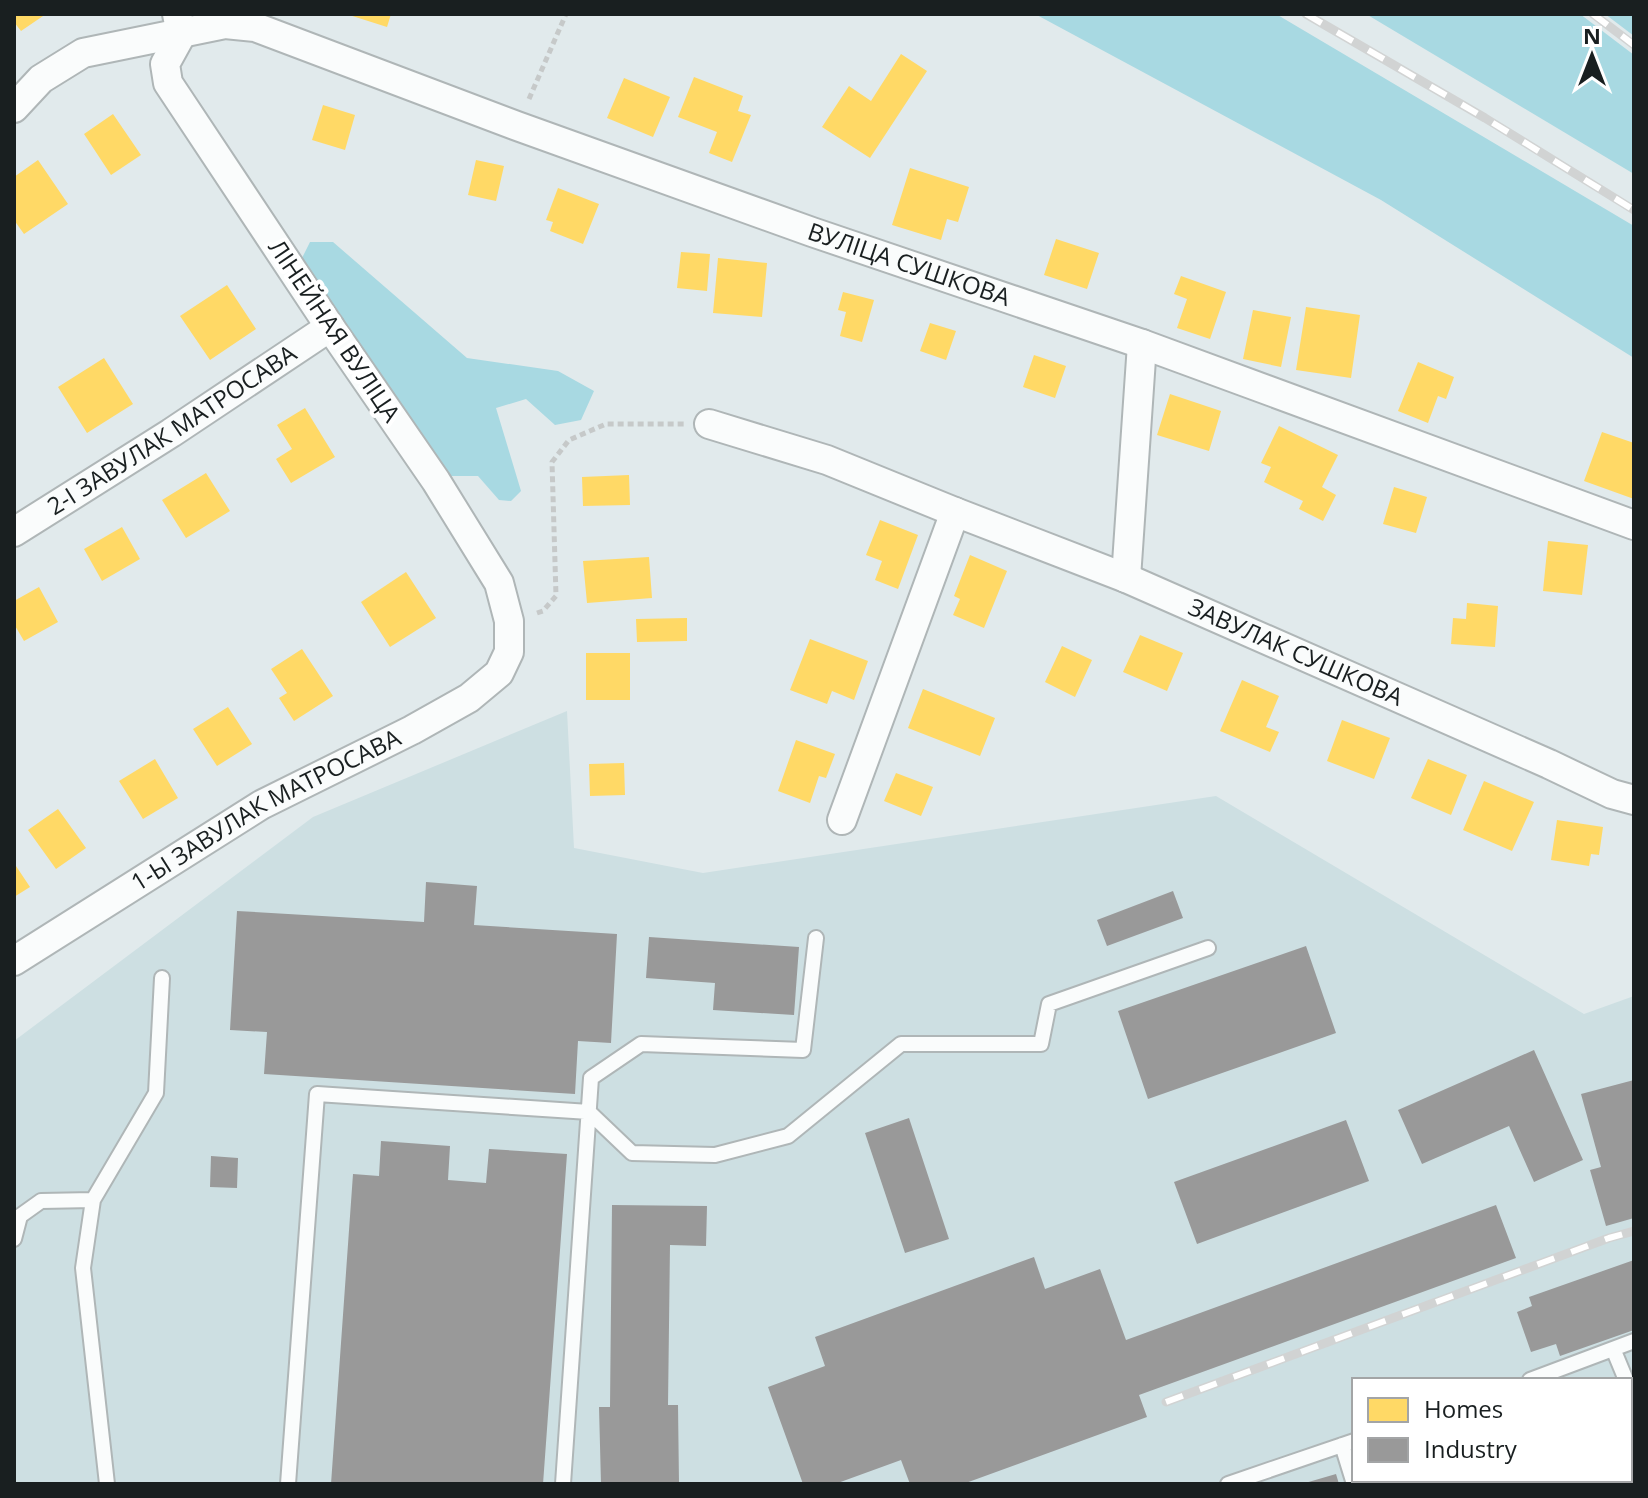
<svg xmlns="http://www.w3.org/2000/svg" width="1648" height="1498" viewBox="0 0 1648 1498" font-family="'Open Sans',sans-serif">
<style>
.built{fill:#cddfe2;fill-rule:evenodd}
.green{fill:#a8d9e2}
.homes{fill:#ffd966}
.industry{fill:#999}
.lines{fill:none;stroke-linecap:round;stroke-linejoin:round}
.service-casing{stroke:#afb6b7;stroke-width:18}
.minor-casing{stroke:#afb6b7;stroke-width:32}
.path{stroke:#c6c9c9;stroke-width:5;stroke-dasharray:6 4;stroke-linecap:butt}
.service{stroke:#fafcfc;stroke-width:14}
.minor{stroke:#fafcfc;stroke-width:28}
.rail-casing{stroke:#d1d3d3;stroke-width:9}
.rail{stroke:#fff;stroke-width:6;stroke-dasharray:18;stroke-linecap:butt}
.labels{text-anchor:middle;stroke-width:8;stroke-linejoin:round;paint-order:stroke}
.street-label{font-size:24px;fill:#191f20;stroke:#fff}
</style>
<rect width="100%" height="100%" fill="#e1eaec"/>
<path class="built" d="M567,711L574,848L703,873L1216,796L1584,1014L1634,996V1484H14V1041L313,817ZM1354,1380H1630V1480H1354Z"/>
<path class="green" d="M1035,14H1276L1634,226V358L1381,200Z
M1366,14H1580L1634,55V174Z
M1605,14H1634V36Z
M310,242H333L467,358L558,371L594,391L581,420L555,425L526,399L496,408L521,491L511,501L499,500L478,476H443L301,260Z"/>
<path class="homes" d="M14,14H46L21,31L14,22Z
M346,14H391L387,27Z
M901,54L927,71L870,158L822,127L849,86L871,101Z
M694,77L743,96L738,111L751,115L732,162L709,153L717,132L678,117Z
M624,78L670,97L653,137L607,118Z
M323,105L355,115L345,150L312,140Z
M113,114L141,155L111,175L84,134Z
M38,160L68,204L24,234L14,220V177Z
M476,160L504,166L496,201L468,195Z
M910,168L969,187L958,222L947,219L941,240L892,225Z
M558,188L599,204L583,244L550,231L553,222L546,220Z
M1056,239L1099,253L1087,289L1044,275Z
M681,252L710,254L707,291L677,288Z
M718,258L767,263L762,317L713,313Z
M1181,276L1226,292L1210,339L1177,328L1187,299L1174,294Z
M227,285L256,329L210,360L180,316Z
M843,292L874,300L862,342L840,336L846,312L838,310Z
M1306,307L1360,315L1351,378L1296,370Z
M1253,310L1291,317L1281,367L1243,359Z
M930,323L956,331L946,360L920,351Z
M1034,355L1066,366L1055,398L1023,387Z
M104,358L133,404L87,433L58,387Z
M1418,362L1454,377L1446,399L1438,396L1428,423L1398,411Z
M1170,394L1221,411L1209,451L1157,435Z
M305,408L335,457L291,483L276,459L292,449L277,425Z
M1279,426L1338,455L1322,487L1336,495L1323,521L1299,509L1303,501L1264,482L1271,467L1261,463Z
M1602,432L1634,443V499L1584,481Z
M206,473L230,511L186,538L162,500Z
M629,475L630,505L583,506L582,477Z
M1394,487L1427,497L1416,533L1383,524Z
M880,520L918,535L898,589L875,580L882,561L866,555Z
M122,527L140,559L102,581L84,549Z
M1548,541L1588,545L1582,595L1543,591Z
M970,555L1007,571L984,628L953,615L960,599L954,596Z
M649,557L652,598L587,603L583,561Z
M406,572L436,618L390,647L361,602Z
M39,587L58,622L24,641L14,624V601Z
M1467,603L1498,606L1495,647L1451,644L1453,618L1466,619Z
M687,618V641L637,642L636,619Z
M1140,635L1183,653L1167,691L1123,672Z
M810,639L868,661L854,700L832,691L827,704L790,690Z
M1062,646L1092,660L1075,697L1045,682Z
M302,649L333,696L294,721L279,698L287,693L271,669Z
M586,653H630V700H586Z
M1242,680L1279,696L1266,727L1279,732L1270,752L1220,731Z
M923,689L995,718L980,756L908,728Z
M228,707L252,744L217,766L193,729Z
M1342,720L1390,738L1374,779L1327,761Z
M796,740L835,754L826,778L819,776L810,803L778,791Z
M155,759L178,798L143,819L119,781Z
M1428,759L1467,775L1451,815L1411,798Z
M624,763L625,795L590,796L589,764Z
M896,773L933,787L921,816L884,801Z
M1484,781L1534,802L1512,851L1463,830Z
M58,809L86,848L56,869L28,830Z
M1557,820L1603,827L1599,855L1591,854L1589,866L1551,860Z
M14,863L30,887L14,897Z"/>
<path class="industry" d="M426,882L477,886L474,925L617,934L611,1043L578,1041L575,1094L264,1074L267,1032L230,1030L237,911L424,922Z
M1173,891L1183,918L1107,946L1097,920Z
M649,937L799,947L794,1015L713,1010L715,983L646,978Z
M1306,946L1336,1033L1148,1099L1118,1011Z
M1534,1050L1583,1160L1534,1182L1509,1126L1422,1164L1398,1110Z
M1634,1080V1218L1606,1226L1590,1170L1601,1167L1581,1094Z
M909,1118L949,1239L905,1253L865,1133Z
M1346,1120L1369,1181L1197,1244L1174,1182Z
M381,1141L450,1146L448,1180L486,1183L489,1149L567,1154L543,1484H331L353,1174L379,1176Z
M211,1156L238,1158L237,1188L210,1187Z
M612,1205L707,1206L706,1246L670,1245L668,1405H678L679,1484H601L599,1407H610Z
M1496,1205L1516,1258L1139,1395L1147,1417L963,1484H910L901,1460L835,1484H803L768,1387L825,1366L815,1337L1034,1257L1045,1289L1100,1269L1126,1340Z
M1634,1260V1330L1560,1356L1556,1344L1531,1352L1517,1312L1532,1306L1529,1297Z
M1336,1474L1339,1484H1305V1483Z
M1376,1480H1472V1481L1461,1484H1377Z"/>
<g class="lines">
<defs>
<path id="service" d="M14,1239L20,1216L41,1201L93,1200
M1614,1351L1626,1380
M1530,1380L1634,1341
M1630,1389L1634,1399
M1342,1445L1354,1484
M107,1484L83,1268L93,1200L156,1093L162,978
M288,1484L317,1094L589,1112L632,1153L715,1155L788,1136L901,1044H1041L1049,1004L1208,948
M563,1484L591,1078L641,1044L803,1050L816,938
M1228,1484L1354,1441
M1556,1484L1571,1480"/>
<g id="minor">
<path id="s1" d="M14,108L41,79L83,53L225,24L255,27L517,126L812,232L1142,344L1634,525"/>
<path id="s2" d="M709,424L827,460L955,512L1126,578L1549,764L1612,794L1634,800"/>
<path id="s3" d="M14,532L171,433L330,327"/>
<path d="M1126,578L1142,344"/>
<path d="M842,820L955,512"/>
<path id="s4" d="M14,961L261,805L412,730L469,698L499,673L509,652V621L499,583L436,481L330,327L168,83L165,64L181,35L177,14"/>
</g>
</defs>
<use href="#service" class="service-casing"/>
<use href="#minor" class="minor-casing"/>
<path class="path" d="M529,99L566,14
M537,613L543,611L556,596L552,462L569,440L606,424H684"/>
<use href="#service" class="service"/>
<use href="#minor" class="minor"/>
<defs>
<path id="rail" d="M1306,14L1485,118L1634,210
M1593,14L1634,45
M1166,1402L1609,1238L1634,1231"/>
</defs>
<use href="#rail" class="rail-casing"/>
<use href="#rail" class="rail"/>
</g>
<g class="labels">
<g class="street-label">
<text dy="8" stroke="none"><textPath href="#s1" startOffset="960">ВУЛІЦА СУШКОВА</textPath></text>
<text transform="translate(334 331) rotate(56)" y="8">ЛІНЕЙНАЯ ВУЛІЦА</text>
<text dy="8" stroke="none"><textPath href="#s3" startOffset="188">2-І ЗАВУЛАК МАТРОСАВА</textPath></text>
<text dy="8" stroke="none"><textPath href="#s2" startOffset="630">ЗАВУЛАК СУШКОВА</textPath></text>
<text dy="8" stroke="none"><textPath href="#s4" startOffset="294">1-Ы ЗАВУЛАК МАТРОСАВА</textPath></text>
</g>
</g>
<rect width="1648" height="1498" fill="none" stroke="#191f20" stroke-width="32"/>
<rect x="1352" y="1378" width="280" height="104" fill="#ffffff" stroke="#a3a5a6" stroke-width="2"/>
<rect x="1368" y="1398" width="40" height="24" fill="#ffd966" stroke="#a3a5a6" stroke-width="2"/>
<text x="1424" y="1418" font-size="24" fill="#191f20">Homes</text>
<rect x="1368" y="1438" width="40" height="24" fill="#999999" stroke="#a3a5a6" stroke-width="2"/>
<text x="1424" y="1458" font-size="24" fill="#191f20">Industry</text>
<g transform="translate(1592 56)" stroke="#ffffff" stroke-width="6" paint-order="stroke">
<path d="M0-6L14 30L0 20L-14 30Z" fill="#191f20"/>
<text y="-12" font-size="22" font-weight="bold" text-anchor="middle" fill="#191f20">N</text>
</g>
</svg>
